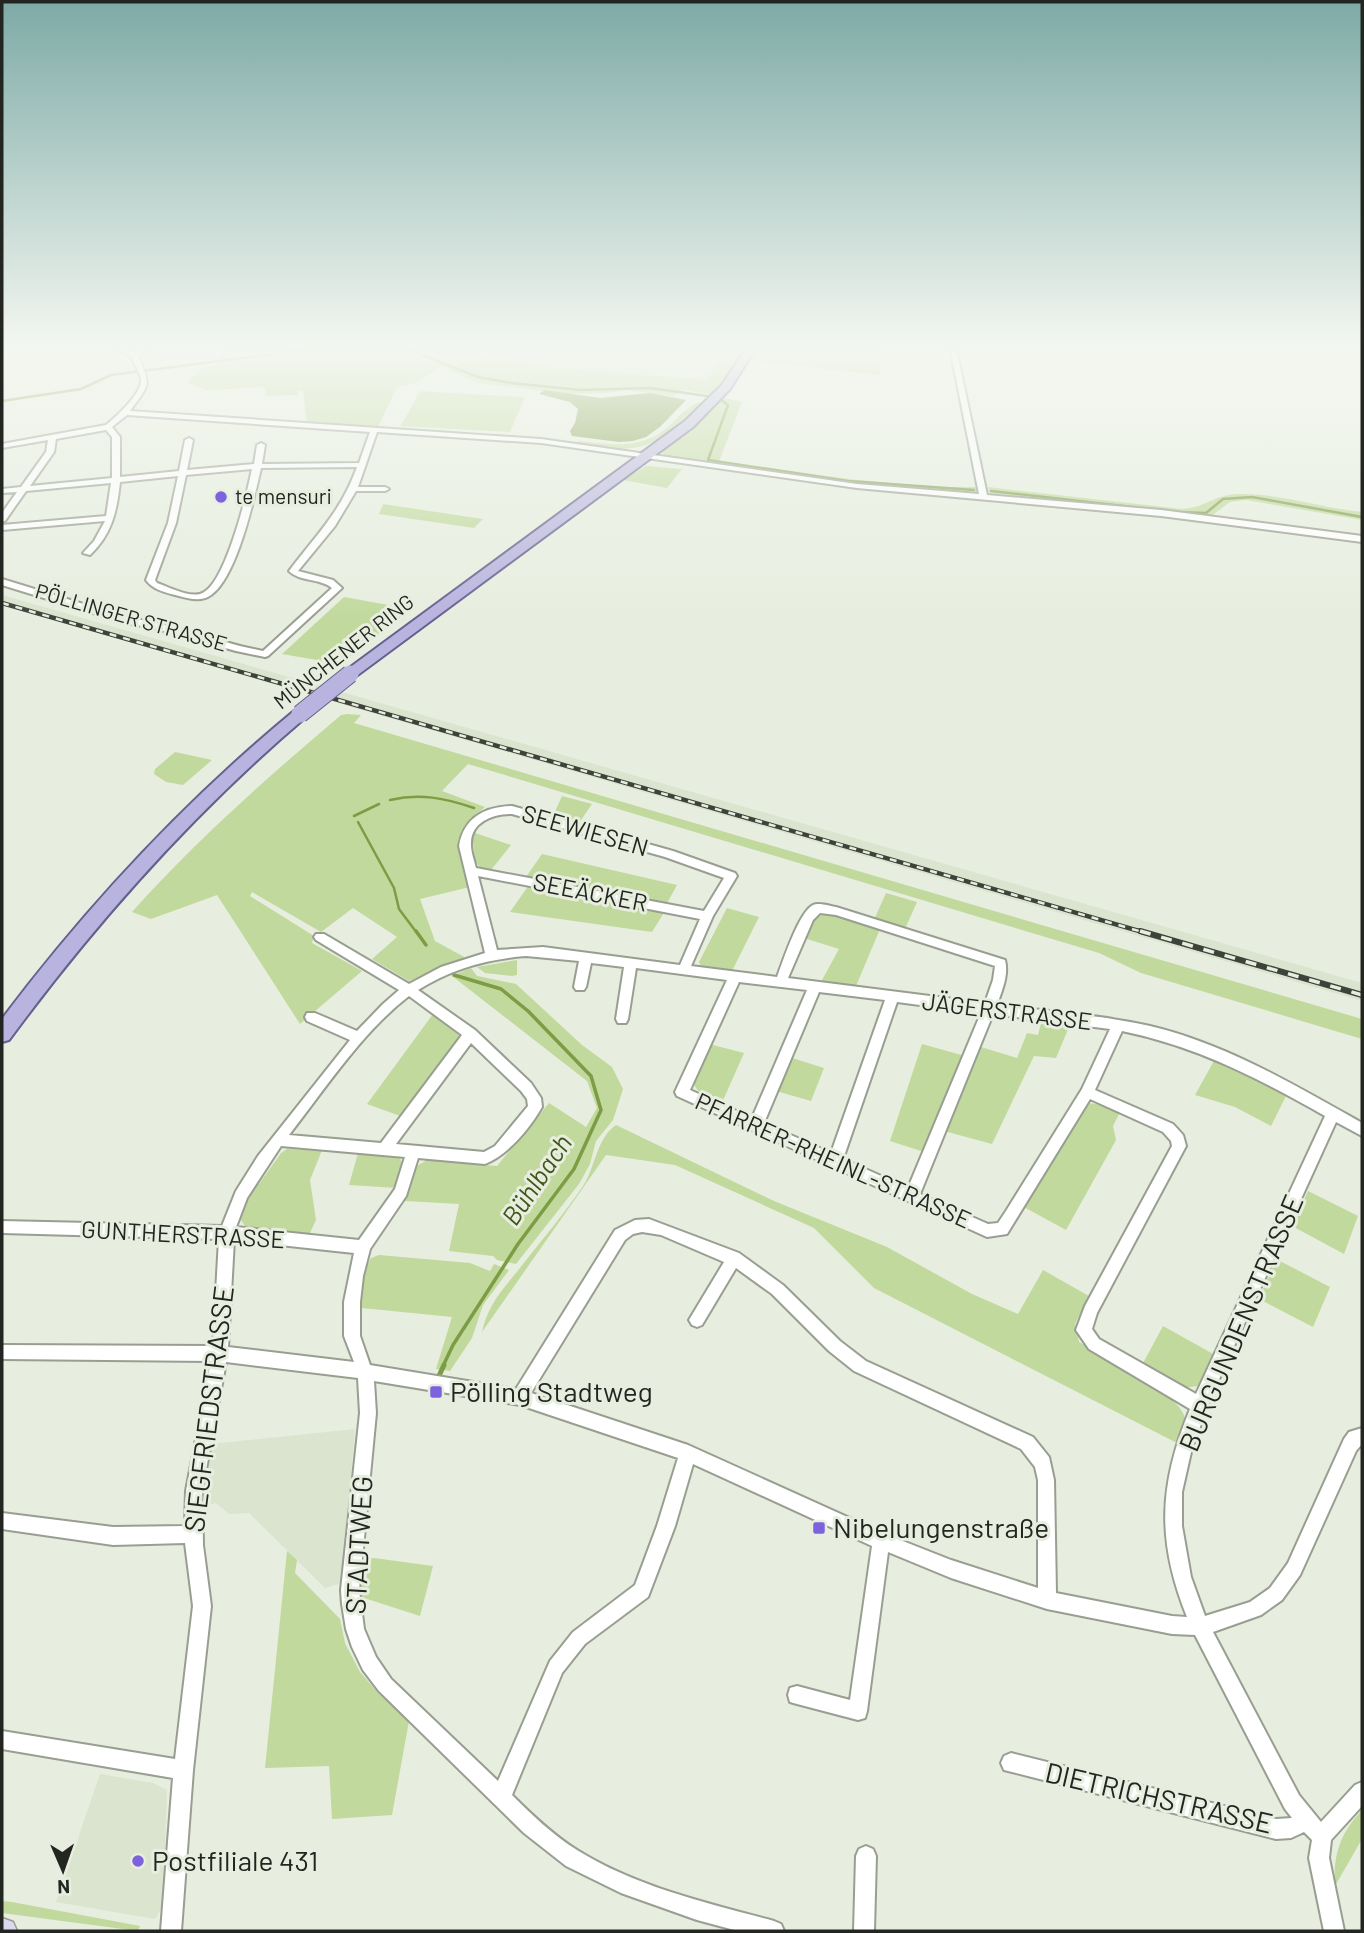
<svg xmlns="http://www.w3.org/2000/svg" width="1364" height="1933" viewBox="0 0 1364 1933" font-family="Barlow,sans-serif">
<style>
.built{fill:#dae4ce}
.green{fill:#c1d99d}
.water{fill:#7d9c44}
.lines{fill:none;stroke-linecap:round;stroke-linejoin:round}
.stream-far2{stroke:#7d9c44;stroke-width:2.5}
.stream-far1{stroke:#7d9c44;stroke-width:3.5}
.stream{stroke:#7d9c44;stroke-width:5}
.street-casing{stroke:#989e90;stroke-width:4}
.secondary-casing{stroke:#989e90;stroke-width:3}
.primary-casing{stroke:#66608e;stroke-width:4}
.street{fill:#fff;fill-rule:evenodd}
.secondary{fill:#dcd9ef;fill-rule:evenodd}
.primary{fill:#b9b3df;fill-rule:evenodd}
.rail-far1-casing{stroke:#3e423b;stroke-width:4.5}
.rail-casing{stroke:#3e423b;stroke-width:6}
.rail-far1{stroke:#e7eedf;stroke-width:2.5;stroke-dasharray:7;stroke-linecap:butt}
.rail{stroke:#e7eedf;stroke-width:3.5;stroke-dasharray:11;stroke-linecap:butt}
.primary-bridge-casing{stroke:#66608e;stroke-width:19;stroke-linecap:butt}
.primary-bridge{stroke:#b9b3df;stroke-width:17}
.poi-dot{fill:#7c62dd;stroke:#e7eedf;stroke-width:2.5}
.labels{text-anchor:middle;stroke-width:6;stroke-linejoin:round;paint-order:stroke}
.far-poi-label{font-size:21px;fill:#232620;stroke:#e7eedf;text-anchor:start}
.far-street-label{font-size:21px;fill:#232620;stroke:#e7eedf}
.street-label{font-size:24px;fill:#232620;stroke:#e7eedf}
.water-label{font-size:26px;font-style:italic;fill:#415617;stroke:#e7eedf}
.near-street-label{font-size:28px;fill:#232620;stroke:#e7eedf}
.near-poi-label{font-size:28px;fill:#232620;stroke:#e7eedf;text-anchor:start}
</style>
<rect width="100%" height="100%" fill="#e7eedf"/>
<path class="built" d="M449,348H723L708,380L559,368L479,357L457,365Z
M2,595L1362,983V1001L2,605Z
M355,1429L342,1583L325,1588L249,1513L229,1514L216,1503L201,1507L210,1444Z
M100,1774L153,1783L167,1790L163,1906L155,1919L56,1902Z"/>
<path class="green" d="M223,348H449L457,365L479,357L559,368L708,380L723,348H747L734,370L714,395L683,390L672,396L625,390L607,393L567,394L478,383L441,367L416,383L397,387L377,429L307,424L303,391H298V395L265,396V387L205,390L187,382L200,370L217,364Z
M757,348H878L880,375L751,361Z
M420,391L525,397L510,432L401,426Z
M725,398L742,402L719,461L849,479L932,487H977L978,493C874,486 772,473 669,457L662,453L663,450Z
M699,402L706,403C661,447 636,457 574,443L579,441C613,445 642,450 669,426C679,417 686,407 699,402Z
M646,466L682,469L667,488L623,480Z
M988,487L1182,509C1206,508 1212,495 1238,494C1280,493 1321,508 1362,512V520L1246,500L1230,502L1210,517L990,495Z
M383,504L483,519L474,528L379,514Z
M344,597L394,606V611L403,615L340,664L282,654Z
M348,714L361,715L354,723L1362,1019V1039L1141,973L1099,953L468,764L442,791L485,807C451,835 460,848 470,887L420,899L435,941L466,958L409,981L372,959L397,937L353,908L321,932L252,892L250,896L314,936L312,943L362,971L300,1024L217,895L151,919L132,912C196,840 268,777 341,715Z
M175,752L212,760L183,785L166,782L154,774L155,769Z
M562,796L592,804L577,826L552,818Z
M472,832L511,845L491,870L480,868L475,860Z
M542,854L677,885L666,905L526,877Z
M529,885L665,911L652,932L510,912Z
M886,893L917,902L905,929L874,920Z
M727,908L759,917L732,971L701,966L699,962Z
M822,915H834L880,929L856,986L821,982L839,949L804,938L812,920Z
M517,960V975L512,976L485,973L477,967Z
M471,968L477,976L516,984L582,1045L612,1067L623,1089L613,1120L596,1141L590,1164L579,1184L516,1264L497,1260L493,1256L449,1251L459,1204L405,1201L415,1167L427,1160L497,1166L549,1103L586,1127L597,1108L587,1081L452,976Z
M433,1014L461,1037L403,1117L367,1104Z
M1041,1023L1069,1027L1056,1058L1034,1056L992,1144L944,1131L981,1047L1017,1058L1027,1033L1038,1035Z
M709,1044L744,1053L721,1105C681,1086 692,1079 709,1044Z
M922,1044L965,1056L924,1152L890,1141Z
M789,1057L824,1068L811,1101L776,1091Z
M1215,1059L1286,1096L1271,1126L1235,1107L1195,1095Z
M1088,1103L1103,1105L1120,1112L1113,1126L1116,1140L1066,1230L1022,1206L1082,1107Z
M616,1125L774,1201L887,1247L972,1294L1018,1314L1043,1270L1089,1296L1075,1324L1079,1342C1102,1356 1173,1391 1183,1413C1188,1424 1183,1433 1179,1444L874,1288L814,1228L675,1165L606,1155L482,1332C488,1304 503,1289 520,1268C541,1241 564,1214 583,1186C596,1166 596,1139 616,1125Z
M287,1149L322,1150L310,1180L316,1220L309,1235L247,1229L239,1217L255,1184H259L281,1153Z
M358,1153L400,1158L403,1167L397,1188L349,1185Z
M1308,1191L1358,1216L1344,1254L1292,1226Z
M379,1255L470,1263L490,1271L494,1264L509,1270L483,1305L472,1338L450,1371L436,1369L452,1317L362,1308C362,1291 362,1274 371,1258Z
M1276,1259L1330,1287L1313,1327L1259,1299Z
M1163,1326L1215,1355L1198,1386L1183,1388L1142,1365Z
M287,1551L297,1560L295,1573L340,1619L345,1643L360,1672L380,1695L409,1721L392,1815L332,1819L329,1766L265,1768Z
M374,1558L433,1566L420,1616L361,1597L362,1560Z
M1362,1810V1839L1335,1886C1333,1854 1340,1834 1362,1810Z
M2,1901L12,1902L140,1926L138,1931L2,1913Z"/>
<path class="water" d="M544,390L600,398L650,393L686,400L661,426L646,437L633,441L619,442L572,436L570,431L575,423L578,409L570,402L539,394Z"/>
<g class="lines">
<path class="stream-far2" d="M405,348L478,377L511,383L580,390L650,388L707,396
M720,399L728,405L708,460L848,481L974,490
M2,401L81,389L111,375L320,348
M991,491L1150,509
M1175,512L1206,513L1223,499L1252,497L1362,517
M390,800C420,793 445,798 474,808
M354,816L379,804
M358,822L394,888L399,909L417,933"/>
<path class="stream-far1" d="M416,931L426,945
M443,1366L453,1345L518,1244L574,1169L601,1110L591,1076L528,1011L501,989L454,975"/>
<path class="stream" d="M438,1378L444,1365"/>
<defs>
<path id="street" d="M113,348H122L134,352L142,348H150L138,356C152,387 149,384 130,411L541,439L857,484L979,494L950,348H956L987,495L1161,510L1362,536V542L1161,516L857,488L541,443L377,432L358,487H385L389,489L385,491H356L335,526L298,571L333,580L342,588L268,656L265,657L236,651L153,628L125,623L2,585V579L129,618L154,622L240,646L263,651L332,588C320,578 300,582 289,571C316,535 341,512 357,467L261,468C254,499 237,577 211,595C202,602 190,599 179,596C167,593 153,590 146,580L168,523L178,476L120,482C117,511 112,534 90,555L83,553L94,541L105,521L2,530V525L106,516L111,483L26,491L5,521H2V513L17,492L2,493V489L21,487L46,452L48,440L2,448V444L106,425C116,417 139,396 141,382C142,375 134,364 131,356ZM127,415L370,432L359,463L262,464L265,445L261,443L257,445L254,464L187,470L193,440L189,438L185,440L179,471L120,477V437L112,427ZM106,430L112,437V478L30,486L54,452L56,439ZM252,469C247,493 225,588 200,594C187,597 169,587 157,583L155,580L176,523L186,475Z
M512,806L673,851L735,873L737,876L713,916L691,966L777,977C783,961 799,912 813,905C819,902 830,906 836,907L1005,960C1009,975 1002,990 997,1005C1048,1011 1100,1015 1150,1026C1226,1044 1295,1085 1362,1123V1136L1336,1122L1210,1399L1191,1452L1182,1492V1526L1191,1577L1205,1616L1250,1602L1270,1588L1288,1563L1344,1439L1349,1432L1362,1428V1444L1356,1451L1300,1575L1282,1600L1261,1615L1213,1632L1299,1795L1321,1822L1355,1785L1362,1782V1806L1331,1840L1329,1858L1344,1931H1324L1309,1858L1312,1840L1304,1832L1291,1838L1276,1839L1004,1770L1001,1763L1004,1756L1011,1753L1276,1819L1292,1818L1285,1809L1195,1635L1172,1634L1047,1609L951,1578L888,1552L867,1711L865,1718L858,1720L797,1704L790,1702L788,1695L790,1688L797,1686L850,1700L872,1546L693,1464L675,1526L648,1597L585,1644L562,1673L512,1795C532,1815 553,1835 577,1850C636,1887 708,1903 774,1921L781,1924L784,1931H738L697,1920L621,1893L566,1866L524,1833L379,1691L363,1670L352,1647L346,1629L342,1604L341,1590L360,1413L358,1378L226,1362L202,1491L203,1545L211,1606L193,1770L181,1931H161L173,1778L2,1749V1731L175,1759L193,1606L185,1543L113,1545L2,1529V1513L113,1527L185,1526L186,1491L211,1361L2,1359V1345L213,1346L219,1239L2,1233V1221L222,1226L236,1191L258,1156L350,1040L307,1021L305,1017L307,1013H315L357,1031L383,1004L399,990L316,940L314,937L316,934H324L409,984L441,967L485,953L459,846C464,817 485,807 512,806ZM512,814L665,857L724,878L704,911L476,868C474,860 471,852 471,845C470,822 493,814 512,814ZM478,876L700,919L680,965L543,947L497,950ZM820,913L836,915L995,966L993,980L985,1003L788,978L813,920ZM526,956L579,961L574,987L576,990H584L586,987L591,963L624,967L616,1019L618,1023H626L628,1019L636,968L727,980L675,1092L677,1096L987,1237L1007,1234L1090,1099L1163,1132L1171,1141L1172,1146L1085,1306L1076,1330L1089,1349L1190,1409C1159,1484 1156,1540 1187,1617L1172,1616L1056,1593L1054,1480L1049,1457L1033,1437L866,1361L840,1341L783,1285L739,1253L649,1219L635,1220L615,1230L516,1389L370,1365L360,1336V1302L363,1276L370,1249L406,1196L418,1158L485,1164C508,1155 530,1128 542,1107L541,1098L531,1083L475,1030L418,990C451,969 488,959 526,956ZM739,982L807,990L752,1118L690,1090ZM819,992L885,1000L831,1153L764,1123ZM409,996L462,1035L381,1143L289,1135C325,1089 362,1032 409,996ZM897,1002L981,1013L908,1188L843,1159ZM993,1014L1110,1029L1082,1089L1006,1211L998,1223L988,1224L920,1194ZM1122,1031C1196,1046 1260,1079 1325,1116L1196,1394L1099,1339L1092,1329L1097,1313L1186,1146L1183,1135L1173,1124L1095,1090ZM471,1043L521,1091L527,1099L528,1106L495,1146L484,1152L396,1144ZM281,1146L405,1157L395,1189L359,1240L236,1227L247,1198ZM642,1232L661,1235L724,1262L692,1315L689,1320L692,1325L697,1327L702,1325L736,1268L772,1294L829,1351L854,1371L1021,1449L1035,1467L1038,1480V1588L951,1560L885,1534L688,1445L531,1393L625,1240L633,1234ZM234,1240L354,1253L344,1302V1336L354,1362L228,1347ZM374,1381L520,1405L678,1458L657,1526L635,1585L573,1632L550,1661L498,1781L391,1679L376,1657L364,1629L359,1590L376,1413Z
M866,1846L873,1849L876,1856L874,1931H854L856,1856L859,1849Z"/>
<path id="secondary" d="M2,1918L13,1922L17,1931H2Z"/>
<path id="primary" d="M746,348H756L730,389L693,427L355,677H345L342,674L345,671L685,421L722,385Z
M300,709L308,714L306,717C193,813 97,921 9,1040L2,1042V1019C88,905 184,802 294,711Z"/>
</defs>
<use href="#street" class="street-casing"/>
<use href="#secondary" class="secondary-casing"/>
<use href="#primary" class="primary-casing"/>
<use href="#street" class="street"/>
<use href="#secondary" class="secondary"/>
<use href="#primary" class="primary"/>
<defs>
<path id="rail-far1" d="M2,603L1146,933"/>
<path id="rail" d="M1140,931L1362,995"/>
</defs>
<use href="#rail-far1" class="rail-far1-casing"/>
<use href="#rail" class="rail-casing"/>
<use href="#rail-far1" class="rail-far1"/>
<use href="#rail" class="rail"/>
<defs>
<path id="primary-bridge" d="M300,714L350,674"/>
</defs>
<use href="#primary-bridge" class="primary-bridge-casing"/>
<use href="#primary-bridge" class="primary-bridge"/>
</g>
<linearGradient id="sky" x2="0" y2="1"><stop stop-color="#7daaa6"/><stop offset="0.56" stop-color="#f4f7f1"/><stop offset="1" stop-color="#f4f7f1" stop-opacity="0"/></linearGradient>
<rect width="1364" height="619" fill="url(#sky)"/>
<g class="poi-dot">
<circle cx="221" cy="497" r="7"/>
<rect x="429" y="1385" width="14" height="14" rx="3.5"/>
<rect x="812" y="1521" width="14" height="14" rx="3.5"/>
<circle cx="138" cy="1861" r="7"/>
</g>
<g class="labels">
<g class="far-poi-label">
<text x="235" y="504">te mensuri</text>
</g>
<g class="far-street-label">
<text transform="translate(131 618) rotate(16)" y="7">PÖLLINGER STRASSE</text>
<text transform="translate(344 652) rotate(-38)" y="7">MÜNCHENER RING</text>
</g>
<g class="street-label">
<text transform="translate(585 831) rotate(16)" y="8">SEEWIESEN</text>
<text transform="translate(590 893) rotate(11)" y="8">SEEÄCKER</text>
<text transform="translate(1007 1012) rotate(7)" y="8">JÄGERSTRASSE</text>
<text transform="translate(833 1161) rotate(24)" y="8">PFARRER-RHEINL-STRASSE</text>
<text transform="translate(183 1235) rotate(3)" y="8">GUNTHERSTRASSE</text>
</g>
<g class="water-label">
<text transform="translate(537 1180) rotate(-56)" y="9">Bühlbach</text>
</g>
<g class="near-street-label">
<text transform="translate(1241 1323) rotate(-67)" y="10">BURGUNDENSTRASSE</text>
<text transform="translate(209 1409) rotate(-83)" y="10">SIEGFRIEDSTRASSE</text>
<text transform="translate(359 1545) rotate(-87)" y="10">STADTWEG</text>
<text transform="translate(1159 1798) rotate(13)" y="10">DIETRICHSTRASSE</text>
</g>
<g class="near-poi-label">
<text x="450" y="1402">Pölling Stadtweg</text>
<text x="833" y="1538">Nibelungenstraße</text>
<text x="152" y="1871">Postfiliale 431</text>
</g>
</g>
<rect width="1364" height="1933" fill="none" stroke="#232620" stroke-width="7"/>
<g transform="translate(63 1870) rotate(178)" stroke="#e7eedf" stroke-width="5" paint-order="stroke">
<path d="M0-5L12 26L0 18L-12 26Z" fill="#232620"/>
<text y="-10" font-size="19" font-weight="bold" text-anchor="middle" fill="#232620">N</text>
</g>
</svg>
